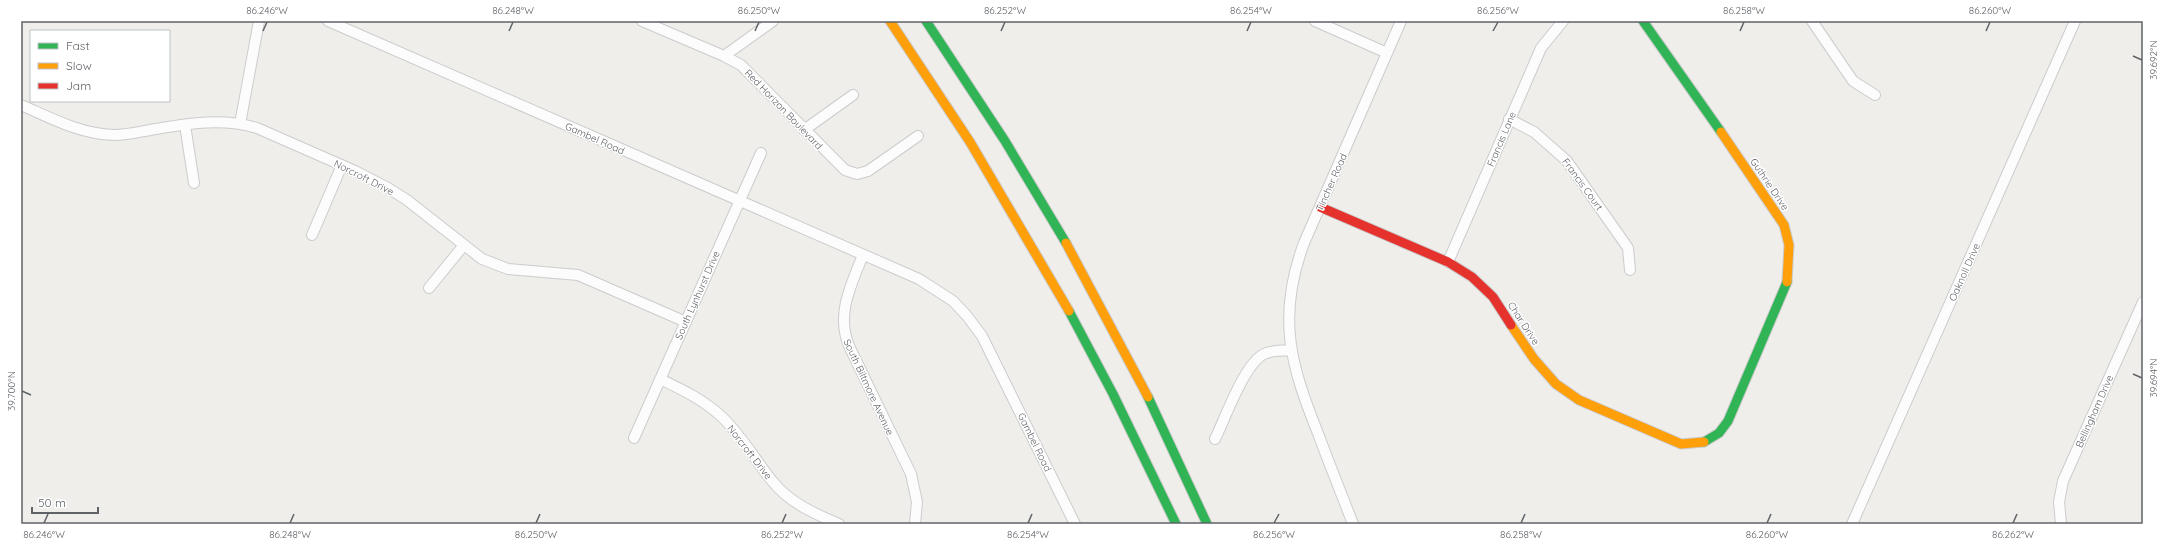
<svg xmlns="http://www.w3.org/2000/svg" width="2164" height="545" viewBox="0 0 2164 545" font-family="Quicksand,sans-serif">
<style>
.lines{fill:none;stroke-linecap:round;stroke-linejoin:round}
.street-casing{stroke:#cbcccc;stroke-width:12}
.fast-casing{stroke:#cacacb;stroke-width:11}
.slow-casing{stroke:#cacacb;stroke-width:11}
.jam-casing{stroke:#cacacb;stroke-width:11}
.street{stroke:#fdfcfc;stroke-width:10}
.fast{stroke:#30b455;stroke-width:9}
.slow{stroke:#ff9f0a;stroke-width:9}
.jam{stroke:#e5322d;stroke-width:9}
.ticks{fill:none;stroke:#5f6368;stroke-width:1.5}
.labels{text-anchor:middle;stroke-width:3;stroke-linejoin:round;paint-order:stroke}
.street-label{font-size:10px;fill:#5f6368;stroke:#fff}
.neatline{fill:none;stroke:#5f6368;stroke-width:1.5}
.ticks-label{font-size:10px;text-anchor:middle;fill:#5f6368}
</style>
<rect width="100%" height="100%" fill="#efeeea"/>
<g class="lines">
<defs>
<path id="street" d="M328,21L919,279L953,301L967,316L982,336L1075,524
M642,21L724,56L741,65L845,170L857,174L868,171L918,136
M1315,21L1387,53
M1812,21L1853,81L1875,95
M724,56L773,21
M21,105C51,118 80,134 114,135C128,135 143,131 156,129C190,123 224,118 257,128L355,171L388,188L407,200L482,259L508,269L578,275L686,322
M1509,119L1534,132L1567,161L1628,248L1630,270
M240,124L259,21
M185,125L194,183
M804,130L853,95
M312,235L342,165
M863,255C851,285 835,316 850,348L911,474L917,502L915,524
M1448,262L1541,48L1563,21
M429,288L464,245
M660,379C683,390 704,400 722,417C742,436 756,461 773,482C790,503 815,514 839,524
M634,438L761,153
M1215,439C1225,419 1244,364 1264,354C1272,350 1282,351 1291,350
M1353,524C1342,495 1330,466 1319,436C1291,366 1276,318 1304,243L1401,21
M1852,524L2075,21
M2061,524L2059,502L2063,481L2143,302"/>
<path id="fast" d="M926,21L1005,141L1066,243
M1643,21L1721,132
M1069,311L1113,394L1176,524
M1148,397L1207,524
M1704,442L1719,433L1728,421L1787,282"/>
<path id="slow" d="M890,21L970,142L1069,311
M1721,132L1784,225L1789,245L1787,282
M1066,243L1148,397
M1511,325L1534,359L1556,384L1579,400L1681,444L1704,442"/>
<path id="jam" d="M1320,207L1448,262L1472,277L1493,297L1511,325"/>
</defs>
<use href="#street" class="street-casing"/>
<use href="#fast" class="fast-casing"/>
<use href="#slow" class="slow-casing"/>
<use href="#jam" class="jam-casing"/>
<use href="#street" class="street"/>
<use href="#fast" class="fast"/>
<use href="#slow" class="slow"/>
<use href="#jam" class="jam"/>
</g>
<path class="ticks" d="M263,31L267,22M509,31L513,22M755,31L759,22M1001,31L1005,22M1247,31L1251,22M1493,31L1498,22M1740,31L1744,22M1986,31L1990,22M2133,56L2142,60M2133,374L2142,378M22,391L31,395M44,523L48,514M290,523L294,514M536,523L540,514M782,523L786,514M1028,523L1032,514M1274,523L1279,514M1521,523L1525,514M1767,523L1771,514M2013,523L2017,514"/>
<g class="labels">
<g class="street-label">
<text transform="translate(784 109) rotate(46)" y="4">Red Horizon Boulevard</text>
<text transform="translate(595 138) rotate(24)" y="4">Gambel Road</text>
<text transform="translate(1501 139) rotate(-67)" y="4">Francis Lane</text>
<text transform="translate(364 177) rotate(27)" y="4">Norcroft Drive</text>
<text transform="translate(1331 182) rotate(-66)" y="4">Tincher Road</text>
<text transform="translate(1583 184) rotate(54)" y="4">Francis Court</text>
<text transform="translate(1770 184) rotate(56)" y="4">Guthrie Drive</text>
<text transform="translate(1964 272) rotate(-66)" y="4">Oaknoll Drive</text>
<text transform="translate(697 295) rotate(-66)" y="4">South Lynhurst Drive</text>
<text transform="translate(1524 323) rotate(57)" y="4">Char Drive</text>
<text transform="translate(869 387) rotate(65)" y="4">South Biltmore Avenue</text>
<text transform="translate(2094 411) rotate(-66)" y="4">Bellingham Drive</text>
<text transform="translate(1035 442) rotate(64)" y="4">Gambel Road</text>
<text transform="translate(750 452) rotate(52)" y="4">Norcroft Drive</text>
</g>
</g>
<rect width="2164" height="545" fill="none" stroke="#ffffff" stroke-width="44"/>
<rect x="30" y="30" width="140" height="72" fill="#ffffff" stroke="#bfc1c3"/>
<rect x="38" y="43" width="20" height="6" fill="#30b455" stroke="#bfc1c3"/>
<text x="66" y="50" font-size="12" fill="#5f6368">Fast</text>
<rect x="38" y="63" width="20" height="6" fill="#ff9f0a" stroke="#bfc1c3"/>
<text x="66" y="70" font-size="12" fill="#5f6368">Slow</text>
<rect x="38" y="83" width="20" height="6" fill="#e5322d" stroke="#bfc1c3"/>
<text x="66" y="90" font-size="12" fill="#5f6368">Jam</text>
<path d="M32 507v6h66v-6" fill="none" stroke="#5f6368" stroke-width="2"/>
<text x="38" y="507" font-size="12" fill="#5f6368" stroke="#ffffff" stroke-width="3" paint-order="stroke">50 m</text>
<rect x="22" y="22" width="2120" height="501" class="neatline"/>
<g class="ticks-label">
<text x="267" y="14">86.246°W</text>
<text x="513" y="14">86.248°W</text>
<text x="759" y="14">86.250°W</text>
<text x="1005" y="14">86.252°W</text>
<text x="1251" y="14">86.254°W</text>
<text x="1498" y="14">86.256°W</text>
<text x="1744" y="14">86.258°W</text>
<text x="1990" y="14">86.260°W</text>
<text transform="translate(2153 60) rotate(-90)" y="4">39.692°N</text>
<text transform="translate(2153 378) rotate(-90)" y="4">39.694°N</text>
<text transform="translate(11 391) rotate(-90)" y="4">39.700°N</text>
<text x="44" y="538">86.246°W</text>
<text x="290" y="538">86.248°W</text>
<text x="536" y="538">86.250°W</text>
<text x="782" y="538">86.252°W</text>
<text x="1028" y="538">86.254°W</text>
<text x="1274" y="538">86.256°W</text>
<text x="1521" y="538">86.258°W</text>
<text x="1767" y="538">86.260°W</text>
<text x="2013" y="538">86.262°W</text>
</g>
</svg>
